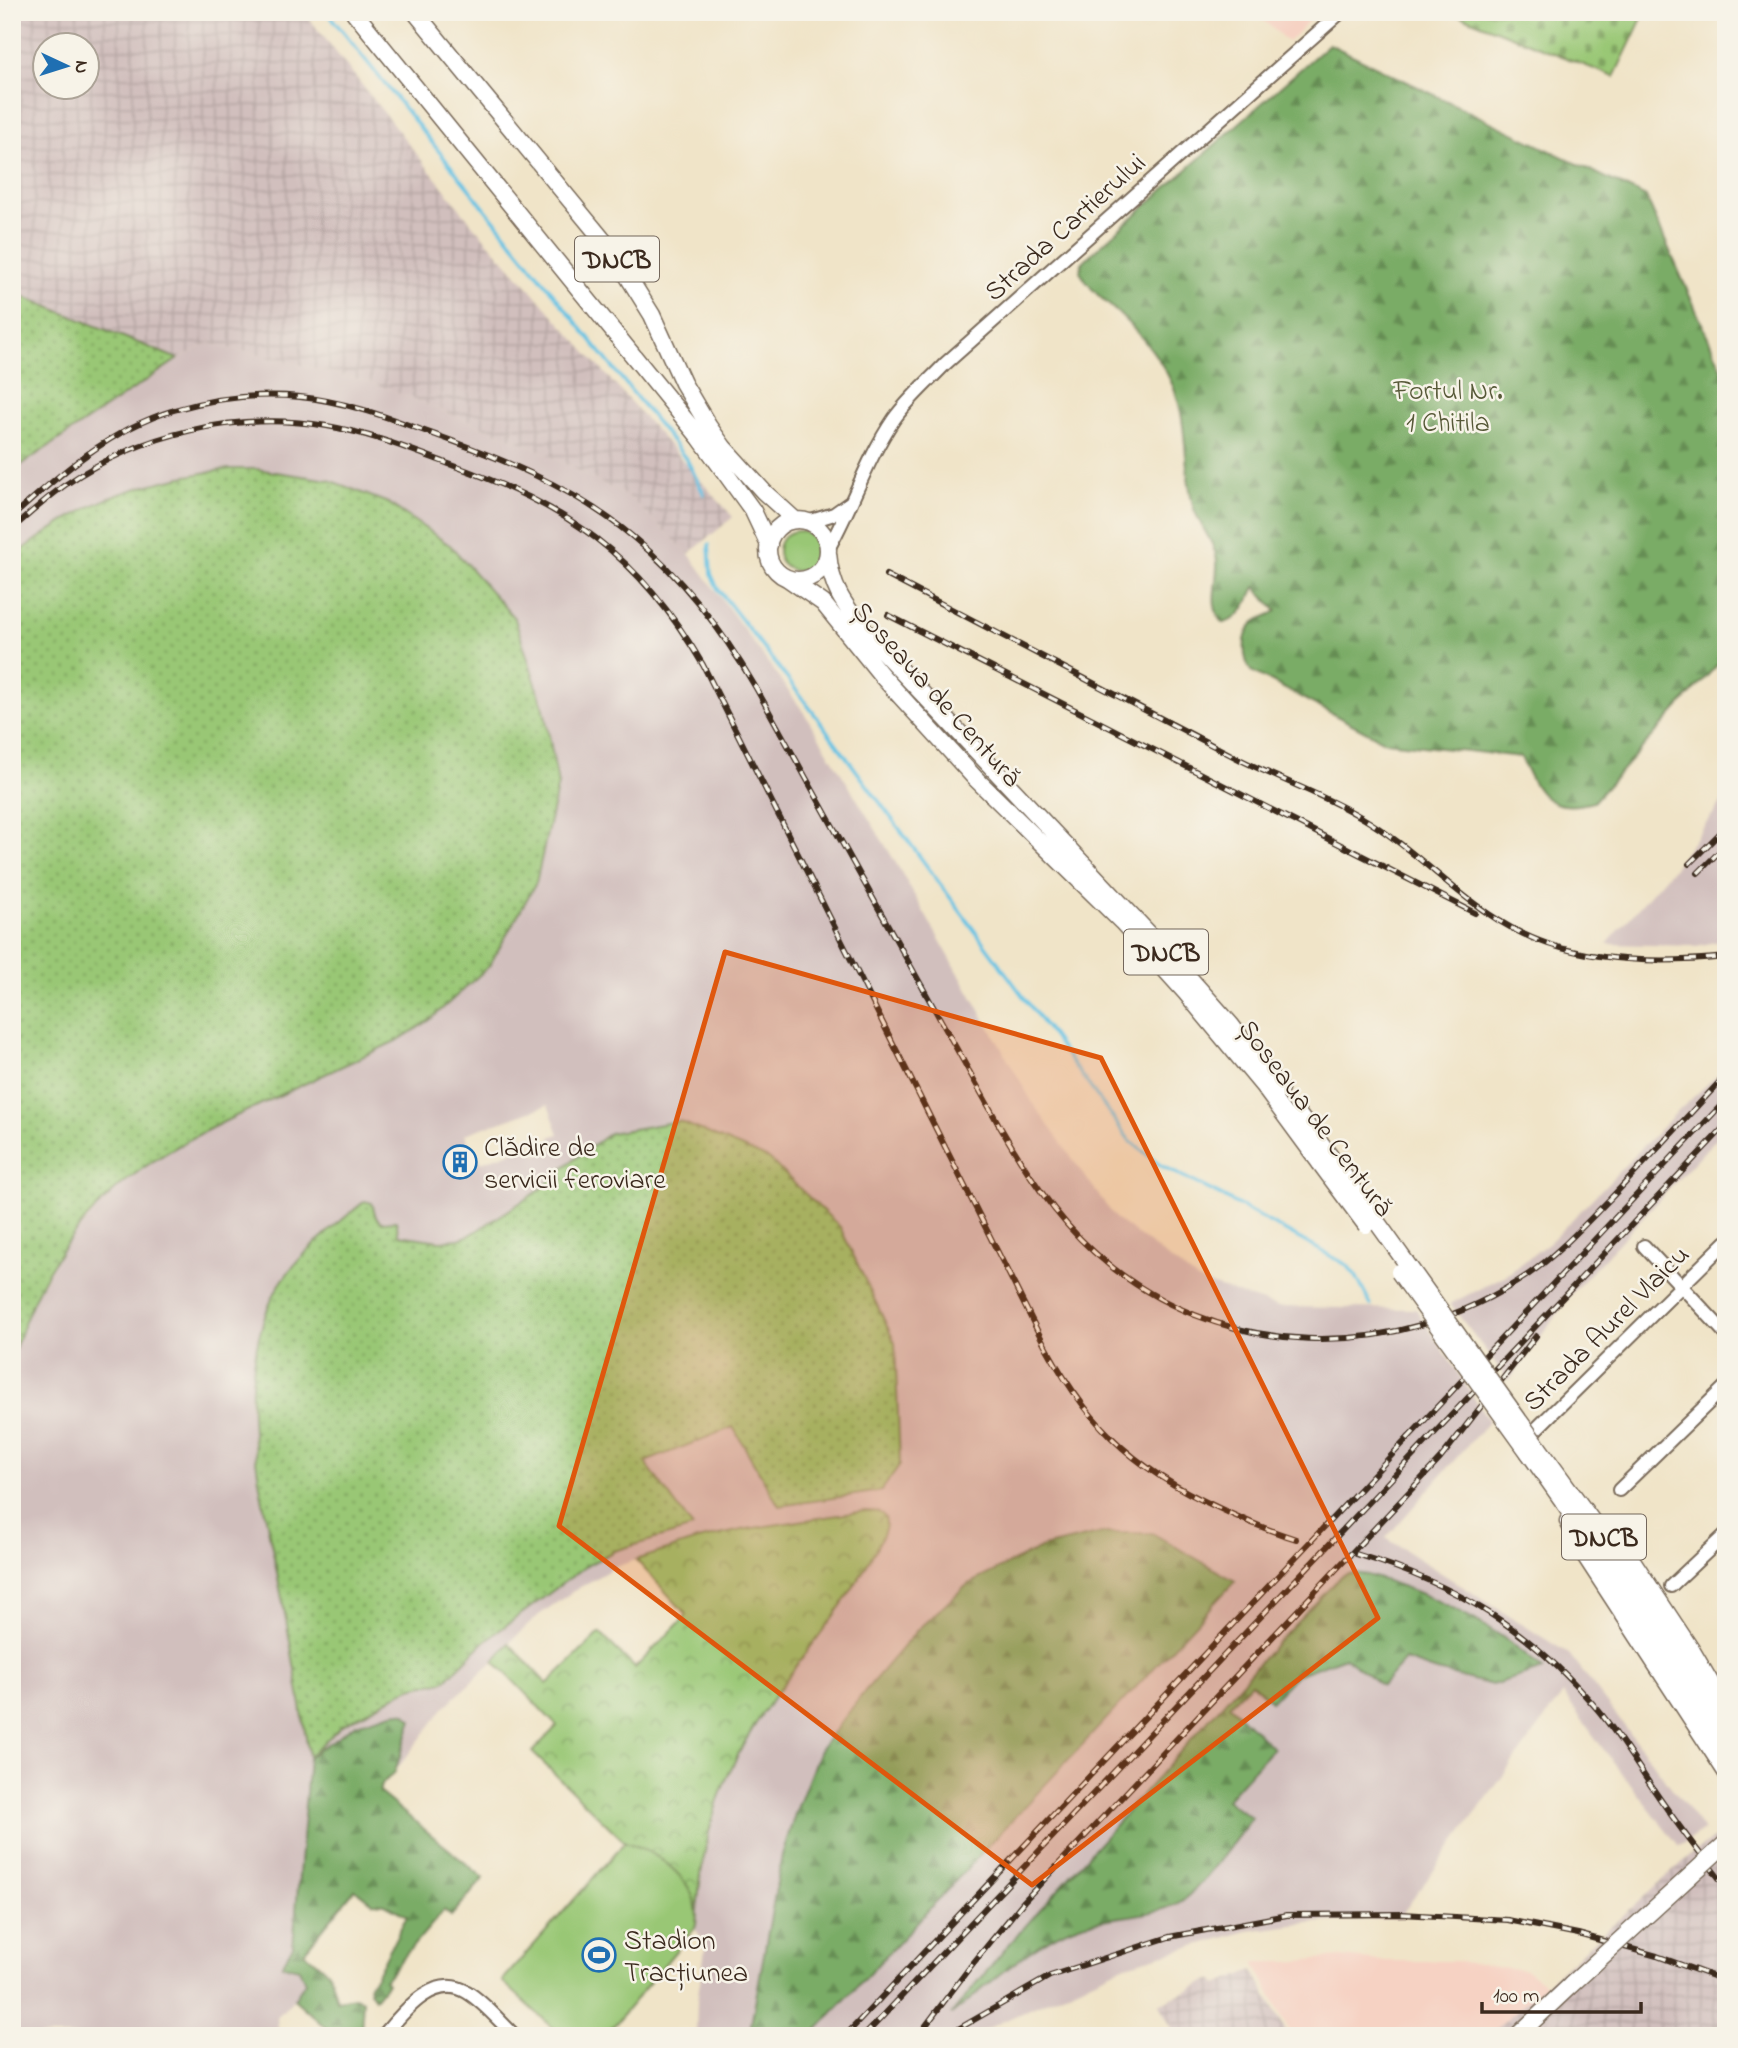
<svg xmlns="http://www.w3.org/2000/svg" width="1738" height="2048" viewBox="0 0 1738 2048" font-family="'Indie Flower',sans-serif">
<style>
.built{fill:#f6d2c3}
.industrial{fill:url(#industrial-grid);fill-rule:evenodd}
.railway{fill:#d1bfbd;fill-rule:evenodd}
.grass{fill:url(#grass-dots);stroke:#6a784a;stroke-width:2}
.forest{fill:url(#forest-firs);stroke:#5a6b42;stroke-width:2}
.cemetery{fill:url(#cemetery-stones);stroke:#6a784a;stroke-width:2}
.park{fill:url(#park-crowns);stroke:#6a784a;stroke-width:2}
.garden{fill:#99c775;stroke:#6a784a;stroke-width:2}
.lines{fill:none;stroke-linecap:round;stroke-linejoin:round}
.stream{stroke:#66c3e4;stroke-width:3.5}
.minor-casing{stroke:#7a6b5a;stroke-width:16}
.major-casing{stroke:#7a6b5a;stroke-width:19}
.minor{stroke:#fff;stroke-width:12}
.major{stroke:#fff;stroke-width:16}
.rail-casing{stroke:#3b2a1e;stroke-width:6}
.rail{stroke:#f7f3e8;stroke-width:3.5;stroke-dasharray:10;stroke-linecap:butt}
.major-bridge-casing{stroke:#7a6b5a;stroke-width:19;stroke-linecap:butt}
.major-bridge{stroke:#fff;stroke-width:16}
.marked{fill:#df570d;fill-opacity:0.2;stroke:#df570d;stroke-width:5;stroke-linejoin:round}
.labels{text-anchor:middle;stroke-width:5;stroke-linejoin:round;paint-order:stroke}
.shield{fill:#f7f3e8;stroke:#73665b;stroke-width:2}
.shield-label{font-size:26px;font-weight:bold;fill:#3b2a1e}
.street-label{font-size:28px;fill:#3b2a1e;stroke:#f7f3e8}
.park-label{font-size:28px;fill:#575938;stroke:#f7f3e8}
.poi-label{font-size:28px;fill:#3b2a1e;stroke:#f7f3e8;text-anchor:start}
</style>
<defs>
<pattern id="industrial-grid" width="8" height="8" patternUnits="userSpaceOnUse" patternTransform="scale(1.75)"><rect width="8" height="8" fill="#d1bfbd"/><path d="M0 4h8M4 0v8" fill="none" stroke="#b4a4a2"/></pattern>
<pattern id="grass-dots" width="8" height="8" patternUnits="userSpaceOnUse" patternTransform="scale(1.75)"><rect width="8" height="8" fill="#99c775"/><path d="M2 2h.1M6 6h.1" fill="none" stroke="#7ea25f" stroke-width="1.8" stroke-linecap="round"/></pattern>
<pattern id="forest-firs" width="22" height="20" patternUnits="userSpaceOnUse" patternTransform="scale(1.75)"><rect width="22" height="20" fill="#7aac66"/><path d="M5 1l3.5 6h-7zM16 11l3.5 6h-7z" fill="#658c53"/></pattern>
<pattern id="cemetery-stones" width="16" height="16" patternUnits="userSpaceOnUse" patternTransform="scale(1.75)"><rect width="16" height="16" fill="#99c775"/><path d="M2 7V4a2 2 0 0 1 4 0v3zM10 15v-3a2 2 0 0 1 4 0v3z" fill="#7ea25f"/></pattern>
<pattern id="park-crowns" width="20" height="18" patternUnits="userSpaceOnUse" patternTransform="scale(1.75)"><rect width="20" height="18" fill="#99c775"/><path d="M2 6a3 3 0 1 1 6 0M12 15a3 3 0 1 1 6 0" fill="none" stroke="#7ea25f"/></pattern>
</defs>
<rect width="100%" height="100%" fill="#f7f3e8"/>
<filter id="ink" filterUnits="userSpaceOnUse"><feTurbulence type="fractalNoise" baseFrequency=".0143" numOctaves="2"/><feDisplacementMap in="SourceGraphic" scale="14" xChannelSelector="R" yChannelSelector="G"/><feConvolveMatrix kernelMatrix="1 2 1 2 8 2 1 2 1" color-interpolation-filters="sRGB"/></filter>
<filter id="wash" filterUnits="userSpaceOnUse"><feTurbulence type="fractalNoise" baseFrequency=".00686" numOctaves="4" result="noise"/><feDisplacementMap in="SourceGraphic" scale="28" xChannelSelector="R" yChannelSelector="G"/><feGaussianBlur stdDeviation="1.57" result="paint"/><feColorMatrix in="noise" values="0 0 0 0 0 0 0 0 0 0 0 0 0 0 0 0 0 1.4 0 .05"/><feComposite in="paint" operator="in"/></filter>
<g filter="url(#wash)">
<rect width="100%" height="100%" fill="#f0e4c8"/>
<path class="built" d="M1254,12H1317L1288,42Z
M1341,1957L1381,1961H1454L1527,1970L1546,1985L1488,2036H1292L1254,1962H1286Z"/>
<path class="industrial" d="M12,12H304L473,225L733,517L689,554L631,499L533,447L370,382L209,343L178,359L12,292ZM46,46H88V88H46Z
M1726,1830V2036H1488L1692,1854Z
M1253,1970L1289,2036H1176L1159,2004L1213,1979L1217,1985Z"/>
<path class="railway" d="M209,343L370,382L533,447L631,499L689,554L803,711L893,858L1034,1105L1115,1218L1199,1281L1278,1307L1416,1309L1489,1421L1386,1538L1569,1654L1704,1830L1679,1846L1612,1761L1563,1694L1399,1918L1308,1923L1247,1931L1126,1965L971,2036H696L697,2001L706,1944L695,1929L605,2036H562L502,1981L625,1842L532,1752L557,1726L494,1661L444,1708L390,1778L382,1782L379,1788L380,1793L484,1878L451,1916L444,1910L384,1980L387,1983L375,1998L370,1991L369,1984L376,1976L406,1916L385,1904L373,1903L356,1889L304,1952L329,1973L337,2000L354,1997L363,2000L362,2031L359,2036H335L294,1999L277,2017L279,2036H12V1356L33,1301L63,1248L107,1197L131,1176L184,1141L400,1039L430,1019L489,967L388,503L329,480L256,469H229L191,474L76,514L12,557V471L178,359ZM548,1105L559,1134L550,1137L554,1148L537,1155L532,1145L481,1162L477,1152L472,1153L465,1134ZM611,1133L900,1464L881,1491L780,1506L733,1427L645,1462L692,1528L614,1551L586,1566L485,1641L445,1681L410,1688L342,1725L309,1756L295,1668L253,1448L250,1401L253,1370L259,1339L272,1299L284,1278L300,1260L365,1201L372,1203L376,1217L382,1222L395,1221L399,1235L430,1240L459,1239L481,1229L540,1190L564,1167ZM635,1560L687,1615L635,1668L600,1633L547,1684L509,1643L539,1615L572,1592L613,1568Z
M1726,796V940L1696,946L1607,944L1675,866Z
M1726,1067V1128L1572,1293L1509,1381L1450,1304L1508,1274L1551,1241L1674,1115Z"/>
<path class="grass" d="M12,292L178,359L12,471Z
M229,469H256L329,480L388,503L451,546L515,619L544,709L558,784L536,883L489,966L430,1020L400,1039C357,1059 313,1080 270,1100C173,1145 100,1180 45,1277C31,1302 22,1329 12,1356V557C33,543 53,527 75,515C119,488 178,476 229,469Z
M679,1121L769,1159L840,1227L895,1343L900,1464L881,1491L779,1506L733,1427L645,1462L693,1528L614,1551L586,1566L485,1641L445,1681L410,1688L342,1725L309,1757C300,1697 290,1638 278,1578C261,1487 232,1390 271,1301C287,1263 333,1227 365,1201L372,1203L376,1217L381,1222L396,1221L399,1235L440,1241L459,1239L470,1235L540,1190L564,1167L610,1133Z"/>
<path class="forest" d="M1329,44L1646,197L1726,378V655L1593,802C1549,814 1537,795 1521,757L1386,742L1251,671C1243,659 1241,635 1253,624C1259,618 1270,615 1277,611L1255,587C1247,603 1243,617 1224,623C1207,608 1218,583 1217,563C1216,543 1200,527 1194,509C1185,478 1187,444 1181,413C1174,373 1148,342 1120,315C1105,301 1090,290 1080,272L1082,263L1092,253Z
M1102,1533H1152L1235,1581L811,2036H749L782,1855L795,1814L820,1750L865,1691L918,1629L968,1584L1043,1547Z
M1348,1573C1363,1572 1376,1578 1390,1582C1446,1601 1499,1629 1543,1669L1492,1685L1437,1671L1405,1660L1382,1686L1345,1657L1296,1675L1271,1701L1251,1683L1229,1705L1273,1748L1226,1800L1252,1818C1234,1840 1201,1890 1178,1903C1154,1917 1107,1916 1079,1925C1036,1939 987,1987 951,2015L1006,1948L1274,1646L1342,1575Z
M396,1712L405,1713L412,1720L395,1772C389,1780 378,1781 380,1793L484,1878L451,1916L444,1910L384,1980L387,1983L375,1998L370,1991L369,1984L376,1976L407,1916L385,1904L373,1903L355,1889L304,1952L329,1973L337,2000L354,1997L363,2000L361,2033L359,2036H335L294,1999L305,1982L299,1969L282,1965L293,1946L309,1757L356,1724Z"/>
<path class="cemetery" d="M1451,12H1645L1614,77Z"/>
<path class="park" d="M865,1511C873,1511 886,1511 886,1522C887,1531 878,1544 874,1552C834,1629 766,1691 730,1771C709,1814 701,1864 697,1911C689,1877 658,1852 625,1842L532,1752L557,1726L494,1661L509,1643L547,1684L600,1633L635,1668L687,1615L636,1560L697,1540L747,1529Z"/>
<path class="garden" d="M778 551a20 20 0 1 1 40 0a20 20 0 1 1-40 0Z
M625,1842C660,1852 706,1887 695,1928L605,2036H562L502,1981Z"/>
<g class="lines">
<path class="stream" d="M327,12L687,460L704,494
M709,545L711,574L718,589L816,716L1130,1141L1160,1165L1224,1197L1347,1265L1356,1276L1371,1305"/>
</g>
</g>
<g filter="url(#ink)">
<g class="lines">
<defs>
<path id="minor" d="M808,522L834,514L851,502
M828,549C852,507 866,460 894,419C908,399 928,382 945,364L1341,12
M1644,1246L1726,1334
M1524,1441L1726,1242
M1619,1490L1726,1386
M1671,1586L1726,1534
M383,2036C402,2014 433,1972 467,1992C485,2003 500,2022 515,2036"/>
<path id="major" d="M354,12L700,438L753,511L769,545
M415,12L612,251L652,315L683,383L709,427L724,448L764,492L795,520
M768 550a30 30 0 1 1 60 0a30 30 0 1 1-60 0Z
M828,553C831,592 848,609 871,639L1168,954L1231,1025L1280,1090
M787,578L823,603L882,676L975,778L1122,922L1186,993L1264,1087L1320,1163
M1298,1114L1329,1155
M1538,1447L1608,1543L1726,1730
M1529,1453L1601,1555L1726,1753
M1568,1521L1582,1551L1726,1772
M1626,1551L1692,1651L1726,1709
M1517,2036L1572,1984"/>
</defs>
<use href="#minor" class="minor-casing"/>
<use href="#major" class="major-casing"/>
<use href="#minor" class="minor"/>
<use href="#major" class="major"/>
<defs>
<path id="rail" d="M12,517C61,473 109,430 174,410C214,398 257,393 300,397C342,401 382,415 422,430C498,457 571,485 633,537C685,580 723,631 756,688L999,1125C1026,1171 1054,1216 1094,1252C1217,1363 1395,1365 1529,1274C1559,1253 1584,1225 1610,1199C1649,1158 1687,1117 1726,1075
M12,529C29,514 47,498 65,485C141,433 237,411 327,426C369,433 409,449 449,464C567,506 639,554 703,665L1037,1330C1083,1420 1128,1467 1221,1509C1246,1521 1270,1531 1296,1539
M886,575C1003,635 1120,698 1237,758C1278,779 1322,794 1361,817C1427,855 1474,920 1548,944C1604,963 1668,963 1726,957
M888,615L1475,913
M1689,864L1726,827
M1698,873L1726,845
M1356,1554C1456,1584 1530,1629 1598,1710C1623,1740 1642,1774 1665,1806C1684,1834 1705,1860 1726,1887
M845,2036L1726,1100
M864,2036L1726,1125
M918,2036L970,1967L1024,1901L1440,1459L1536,1336
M946,2036L1050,1976L1169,1937L1287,1915L1402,1914L1508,1920L1578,1934L1657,1956L1726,1981"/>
</defs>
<use href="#rail" class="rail-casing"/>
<use href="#rail" class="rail"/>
<defs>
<path id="major-bridge" d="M1329,1155L1538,1447
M1320,1163L1366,1225
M1399,1272L1529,1453
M1572,1984L1725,1844"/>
</defs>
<use href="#major-bridge" class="major-bridge-casing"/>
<use href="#major-bridge" class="major-bridge"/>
</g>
</g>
<path class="marked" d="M725,952L1101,1058L1378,1618L1032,1885L559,1526Z"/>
<defs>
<symbol id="building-ring" viewBox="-11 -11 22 22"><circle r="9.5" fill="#f7f3e8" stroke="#1f6fb2" stroke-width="1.5"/><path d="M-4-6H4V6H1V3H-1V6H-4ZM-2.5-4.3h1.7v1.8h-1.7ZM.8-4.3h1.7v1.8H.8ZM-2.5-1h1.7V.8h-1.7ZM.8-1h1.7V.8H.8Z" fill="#1f6fb2"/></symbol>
<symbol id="stadium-ring" viewBox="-11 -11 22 22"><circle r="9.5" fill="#f7f3e8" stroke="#1f6fb2" stroke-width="1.5"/><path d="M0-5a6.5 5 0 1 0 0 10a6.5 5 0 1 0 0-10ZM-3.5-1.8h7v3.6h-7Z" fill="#1f6fb2"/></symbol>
</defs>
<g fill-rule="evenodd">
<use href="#building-ring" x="441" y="1143" width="38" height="38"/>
<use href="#stadium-ring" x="580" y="1936" width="38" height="38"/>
</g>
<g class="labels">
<g class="shield">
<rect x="575" y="236.5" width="84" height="45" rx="5"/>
<rect x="1124" y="929.5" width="84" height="45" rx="5"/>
<rect x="1562" y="1514.5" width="84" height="45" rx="5"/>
</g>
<g class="shield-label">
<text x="617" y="268">DNCB</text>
<text x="1166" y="961">DNCB</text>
<text x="1604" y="1546">DNCB</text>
</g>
<g class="street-label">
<text transform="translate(1064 226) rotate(-42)" y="10">Strada Cartierului</text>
<text transform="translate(938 693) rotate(48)" y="10">Șoseaua de Centură</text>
<text transform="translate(1317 1117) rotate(53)" y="10">Șoseaua de Centură</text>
<text transform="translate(1605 1327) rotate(-45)" y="10">Strada Aurel Vlaicu</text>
</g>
<g class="park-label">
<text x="1448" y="399">Fortul Nr.<tspan x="1448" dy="32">1 Chitila</tspan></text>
</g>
<g class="poi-label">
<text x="484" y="1156">Clădire de<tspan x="484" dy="32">servicii feroviare</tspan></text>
<text x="624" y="1949">Stadion<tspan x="624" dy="32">Tracțiunea</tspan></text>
</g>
</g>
<rect width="1738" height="2048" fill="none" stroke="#f7f3e8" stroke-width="42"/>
<g transform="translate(66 66) rotate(94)"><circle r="33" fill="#f7f3e8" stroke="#aca397" stroke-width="2"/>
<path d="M0-5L12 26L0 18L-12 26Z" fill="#1f6fb2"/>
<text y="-10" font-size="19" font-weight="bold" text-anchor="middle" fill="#3b2a1e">N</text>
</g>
<path d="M1482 2002v10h159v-10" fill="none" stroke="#3b2a1e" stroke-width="3.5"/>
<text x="1493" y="2002" font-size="21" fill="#3b2a1e" stroke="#f7f3e8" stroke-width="5" paint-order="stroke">100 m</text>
</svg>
